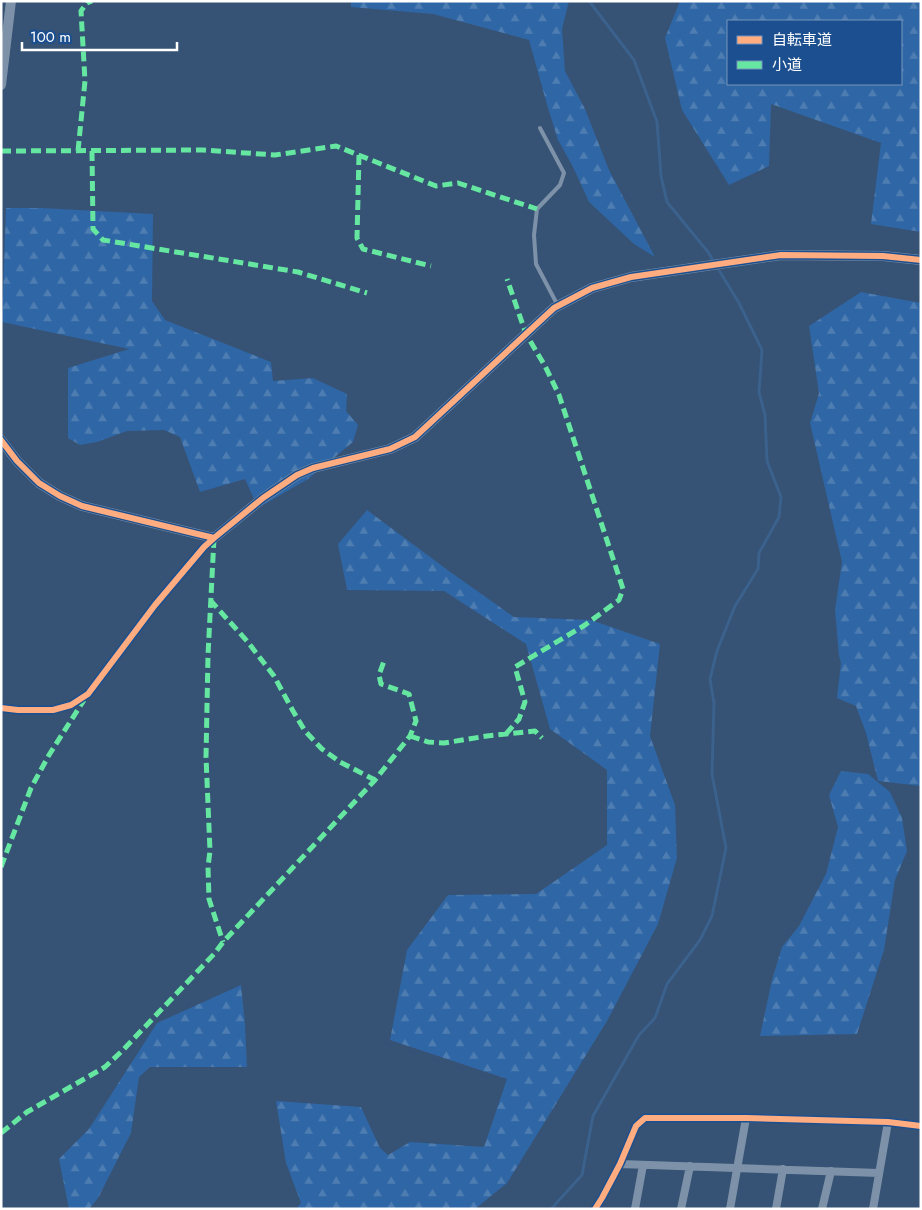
<svg xmlns="http://www.w3.org/2000/svg" width="922" height="1210" viewBox="0 0 922 1210" font-family="Jost,'Noto Sans JP',sans-serif">
<style>
.forest{fill:url(#forest-firs);fill-rule:evenodd}
.lines{fill:none;stroke-linecap:round;stroke-linejoin:round}
.stream{stroke:#3b618d;stroke-width:3}
.service{stroke:#7d92a8;stroke-width:4}
.minor{stroke:#7d92a8;stroke-width:8}
.tertiary{stroke:#7d92a8;stroke-width:10}
.quiet{stroke:#66e7a1;stroke-width:5;stroke-dasharray:10 5;stroke-linecap:butt}
.cycleway-casing{stroke:#1b4f8f;stroke-width:9}
.cycleway{stroke:#ffac80;stroke-width:6}
</style>
<defs>
<pattern id="forest-firs" width="22" height="20" patternUnits="userSpaceOnUse" patternTransform="scale(1.25)"><rect width="22" height="20" fill="#2f66a5"/><path d="M5 1l3.5 6h-7zM16 11l3.5 6h-7z" fill="#4e7db2"/></pattern>
</defs>
<rect width="100%" height="100%" fill="#365274"/>
<path class="forest" d="M351,1H569L562,29L565,71L585,109L609,170L655,257L634,244L589,202L573,167L558,140L548,108L529,40L433,14L351,7Z
M680,1H921V232L871,224L881,143L771,104L769,166L729,185L682,110L665,38ZM901,21V84H728V21Z
M6,208H42L153,214L152,301L165,320L271,362L273,381L313,378L347,394L346,411L358,425L353,442L308,479L258,508L245,479L200,492L180,437L164,430L127,431L97,442L80,445L68,438V368L129,349L2,322Z
M861,292L921,303V786L878,781L866,733L856,706L837,698L841,663L839,656L835,610L842,562L810,423L819,393L809,326Z
M367,510L449,571L514,617L591,620L660,644L650,736L675,805L677,858L658,924L607,1021L507,1183L475,1209H296L301,1203L286,1163L276,1101L361,1107L380,1148L388,1155L410,1142L484,1147L507,1079L390,1040L407,950L448,895L536,894L607,845V770L550,729L526,644L444,591L347,590L338,544Z
M841,771L868,774L890,792L902,818L907,851L895,880L884,950L857,1034L760,1036L772,980L782,947L799,926L826,874L838,827L829,795Z
M241,985L245,1024L247,1067H150L139,1077L131,1133L98,1198L89,1209H69L59,1159L89,1129L157,1023Z"/>
<g class="lines">
<path class="stream" d="M589,1L634,60L657,122L661,176L667,202L708,252L714,262
M551,1209L582,1175L593,1116L639,1035L655,1018L667,984L700,940L712,916L726,848L712,774L714,703L710,679L717,651L735,606L758,569L759,553L779,517L781,497L767,461L765,415L759,392L762,350L739,303L717,267"/>
<path class="service" d="M540,128L564,173L560,185L537,209L534,235L536,264L557,304"/>
<path class="minor" d="M1,708L18,710H53L71,705L88,694L155,605L204,547L214,538
M620,1164L879,1173
M595,1209L602,1198L620,1164L636,1126L645,1118H746L888,1122L921,1126
M635,1209L643,1165
M681,1209L690,1166
M730,1209L746,1118
M776,1209L783,1169
M822,1209L831,1171
M873,1209L888,1122"/>
<path class="tertiary" d="M1,85L11,1
M1,440L17,461L39,483L60,496L82,506L214,538L263,498L297,475L313,468L390,449L415,437L554,308L592,288L631,277L781,255L883,256L921,260"/>
<path class="quiet" d="M1,151L203,150L275,155L336,146L436,186L458,183L537,209
M78,151L85,81L81,11L87,3L92,1
M92,151L93,229L103,240L298,272L367,293
M359,155L357,238L363,249L431,266
M214,538L208,655L206,757L210,851L208,867L209,899L223,942
M210,600L247,641L274,676L293,711L305,731L322,749L340,762L375,780
M506,734L519,719L525,702L515,667L585,625L619,600L623,589L559,395L545,366L526,334L507,279
M410,736L428,742L444,743L487,736L535,731L542,738
M1,867L31,788L49,755L84,700
M1,1133L27,1112L105,1067L123,1050L215,953L223,942L375,780L410,736L416,721L409,694L381,684L379,675L384,661"/>
<defs>
<path id="cycleway" d="M1,440L17,461L39,483L60,496L82,506L214,538L263,498L297,475L313,468L390,449L415,437L554,308L592,288L631,277L781,255L883,256L921,260
M1,708L18,710H53L71,705L88,694L155,605L204,547L214,538
M595,1209L602,1198L620,1164L636,1126L645,1118H746L888,1122L921,1126"/>
</defs>
<use href="#cycleway" class="cycleway-casing"/>
<use href="#cycleway" class="cycleway"/>
</g>
<rect width="922" height="1210" fill="none" stroke="#ffffff" stroke-width="5"/>
<rect x="727" y="20" width="175" height="65" fill="#1b4f8f" stroke="#7695bc"/>
<rect x="737" y="36" width="25" height="8" fill="#ffac80" stroke="#7695bc"/>
<text x="772" y="45" font-size="15" fill="#ffffff">自転車道</text>
<rect x="737" y="61" width="25" height="8" fill="#66e7a1" stroke="#7695bc"/>
<text x="772" y="70" font-size="15" fill="#ffffff">小道</text>
<path d="M22 42v8h155v-8" fill="none" stroke="#ffffff" stroke-width="2.5"/>
<text x="30" y="42" font-size="15" fill="#ffffff" stroke="#1b4f8f" stroke-width="4" paint-order="stroke">100 m</text>
</svg>
